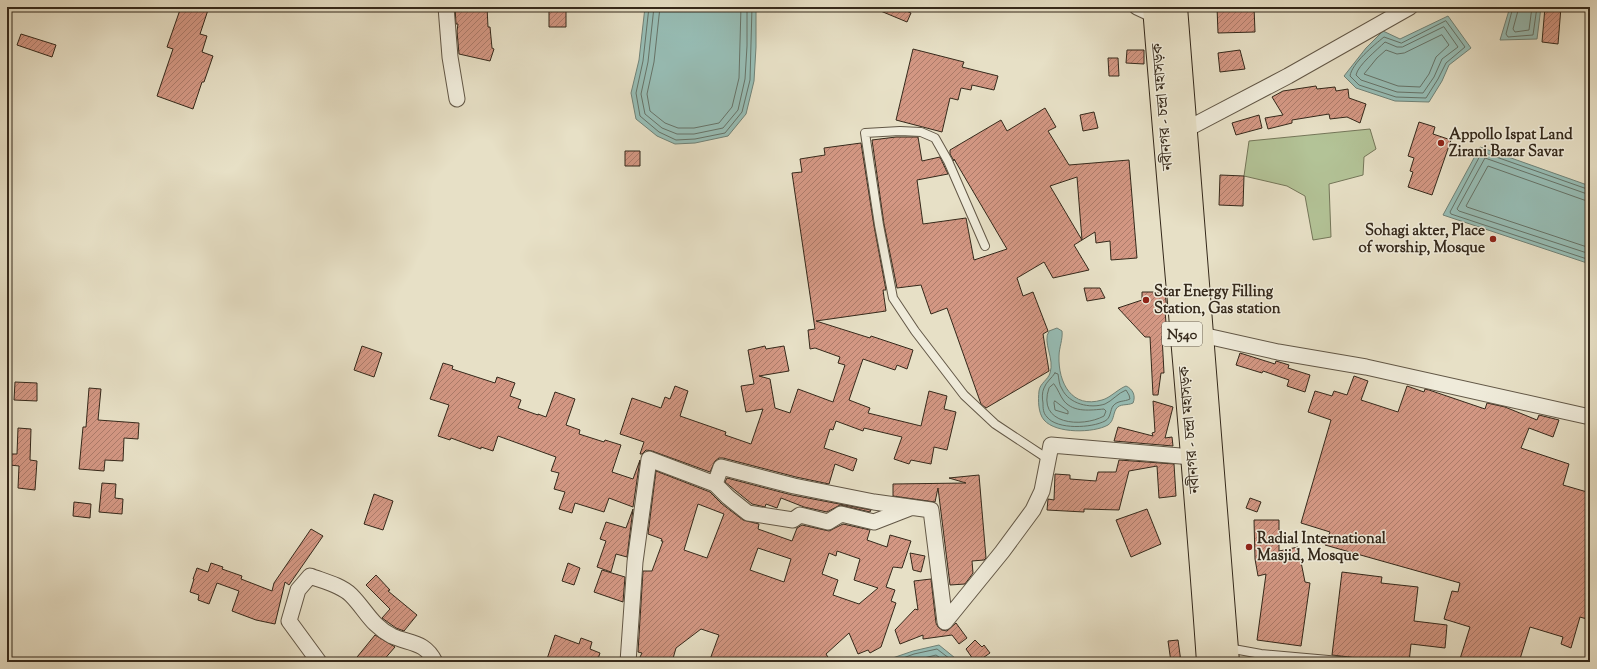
<svg xmlns="http://www.w3.org/2000/svg" width="1597" height="669" viewBox="0 0 1597 669" font-family="'Sorts Mill Goudy','Noto Serif Bengali',serif">
<style>
.park{fill:#b3c397;stroke:#747659}
.water{fill:#97bdb5;stroke:#708277}
.lines{fill:none;stroke-linecap:round;stroke-linejoin:round}
.shore{stroke:#667368;stroke-width:1}
.building{fill:url(#building-hatch);stroke:#35291b;fill-rule:evenodd}
.service-casing{stroke:#625746;stroke-width:10}
.minor-casing{stroke:#625746;stroke-width:17}
.trunk-casing{stroke:#35291b;stroke-width:24}
.service{stroke:#efebda;stroke-width:8}
.minor{stroke:#efebda;stroke-width:15}
.trunk{stroke:#e7e0c6;stroke-width:22}
.poi-dot{fill:#8f2418;stroke:#efebda;stroke-width:1.5}
.labels{text-anchor:middle;stroke-width:3;stroke-linejoin:round;paint-order:stroke}
.shield{fill:#efebda;stroke:#6d6354;stroke-width:1}
.shield-label{font-size:14px;font-weight:bold;fill:#35291b}
.street-label{font-size:15px;fill:#35291b;stroke:#efebda}
.poi-label{font-size:15px;font-weight:bold;fill:#35291b;stroke:#efebda;text-anchor:start}
</style>
<defs>
<pattern id="building-hatch" width="6" height="6" patternUnits="userSpaceOnUse"><rect width="6" height="6" fill="#d39783"/><path d="M-1 1l2-2M0 6l6-6M5 7l2-2" fill="none" stroke="#ac7b6a"/></pattern>
</defs>
<rect width="100%" height="100%" fill="#e7e0c6"/>
<filter id="stains"><feTurbulence type="fractalNoise" baseFrequency=".005" numOctaves="4"/><feColorMatrix values="0 0 0 0 .2 0 0 0 0 .09 0 0 0 0 .02 0 0 0 .5 -.17"/></filter>
<radialGradient id="worn" r=".72"><stop offset=".6" stop-color="#630" stop-opacity="0"/><stop offset="1" stop-color="#630" stop-opacity=".3"/></radialGradient>
<path class="park" d="M1370,129L1376,149L1364,157L1363,175L1329,184L1331,237L1313,240L1305,196L1287,186L1244,176L1249,141Z"/>
<path class="water" d="M645,7H756V47L754,81L746,114L728,136L695,143L675,144L657,136L636,119L631,93L639,60Z
M1510,7H1541L1537,39L1500,40Z
M1448,16L1471,48L1449,65L1442,81L1429,102L1395,101L1356,88L1344,76L1366,48L1383,31L1400,39Z
M1480,147L1590,186V264L1443,215Z
M1057,328L1062,331C1063,339 1059,348 1059,356C1058,383 1072,409 1102,400C1110,398 1118,389 1126,386C1133,389 1136,396 1133,403C1127,406 1120,403 1116,409C1113,414 1114,421 1108,425C1094,433 1056,434 1044,420C1038,413 1038,400 1039,391C1040,383 1048,380 1050,373C1055,359 1042,342 1049,331Z
M939,645L960,662H881L913,651Z"/>
<g class="lines">
<path class="shore" d="M649,7L643,61L636,93L640,116L659,132L676,140L695,139L725,133L742,112L750,80L752,7
M654,7L648,62L641,94L645,114L662,128L677,134H694L723,128L738,110L745,79L747,46V7
M660,7L654,62L647,94L650,111L665,123L678,128H694L719,123L732,107L739,78L741,7
M1513,7L1506,34L1508,37L1533,35L1537,7
M1519,7L1513,29L1515,32L1529,30L1532,7
M1446,21L1465,47L1446,63L1438,79L1426,98L1396,97L1359,85L1350,76C1352,63 1374,45 1384,37L1401,43Z
M1444,27L1458,47L1442,59L1434,77L1423,93L1397,92L1361,80L1356,75C1358,65 1377,50 1385,42L1397,47H1402Z
M1442,35L1449,45L1436,57L1429,74L1420,87L1398,86L1364,74L1377,58L1386,50L1397,54L1404,53Z
M1590,190L1482,152L1450,212L1451,214L1590,260
M1590,195L1485,158L1457,209L1459,211L1590,254
M1590,201L1584,200L1488,166L1466,206L1467,207L1590,248
M1055,373L1058,374C1059,379 1059,385 1062,389C1069,404 1090,409 1105,404C1112,401 1118,393 1126,390L1129,395L1130,399C1124,402 1118,400 1113,406C1110,410 1111,418 1105,421C1092,428 1057,430 1047,417C1043,413 1043,408 1043,403C1042,398 1042,392 1044,388C1046,382 1052,378 1055,373Z
M1054,384C1058,389 1060,396 1064,401C1074,413 1091,410 1104,409L1106,411L1104,416C1082,428 1036,425 1049,388Z
M1055,401L1068,411V414L1055,410L1054,403Z
M892,662L914,654L937,649L954,662
M908,662L936,655L946,662"/>
</g>
<path class="building" d="M181,7L196,11L197,7L208,10L200,34L207,36L202,52L213,56L204,82H202L193,109L157,96L173,49L167,47Z
M455,7H487L488,27H490L492,48L494,49L490,61L459,54L457,31L458,24H456Z
M549,7H566V27H549Z
M871,7H897L911,13L907,22Z
M1217,7H1254L1255,32L1218,33Z
M1545,7H1561L1558,44L1542,42Z
M21,34L56,45L52,57L17,45Z
M913,49L964,62L962,67L998,76L994,90L972,85L971,90L961,88L958,100L950,98L942,132L896,120Z
M1127,50H1144V64L1126,63Z
M1240,50L1245,69L1220,72L1218,53Z
M1108,58H1118L1119,76H1109Z
M1316,86L1317,89L1335,87L1336,91L1348,89L1349,98L1366,104L1360,123L1347,117L1330,119L1329,114L1292,120V123L1268,129L1265,118L1283,115L1272,97L1283,91Z
M1045,108L1056,127L1048,131L1069,165L1129,160L1137,258L1111,260L1110,241L1096,243L1095,232L1074,245L1089,270L1053,278L1044,262L1017,278L1023,296L1033,292L1048,331L1043,334L1049,371L986,408L981,404L947,308L931,314L921,285L897,288L884,224L872,140L896,137H918L922,161L940,157L948,174L917,180L923,224L966,218L974,260L1007,249L954,159V161L950,154V150L1001,120L1007,131ZM1077,177L1082,240L1050,186Z
M1094,112L1098,128L1083,131L1080,115Z
M1259,115L1262,128L1236,135L1232,123Z
M1419,122L1435,127L1433,134L1451,140L1432,195L1408,187L1413,172L1410,171L1414,158L1408,156Z
M861,143L874,226L886,290H883L886,311L816,321L870,338L871,336L913,350L907,369L897,365L895,370L863,359L849,400L870,408L868,413L921,426L929,391L947,396L944,409L956,412L947,450L934,447L931,464L911,460L909,464L894,459L902,437L864,428L863,431L836,421L833,430L830,429L824,448L857,459L853,471L835,464L829,484L796,477L723,458H719L715,461L710,472L652,451L646,450L642,454H640L644,442L620,434L632,398L661,408L665,397L670,399L675,386L688,391L680,416L726,432L725,435L751,444L763,409L746,412L741,386L754,384L748,350L765,346L766,349L784,346L789,371L759,376L770,379L775,408L790,413L798,389L833,402L845,365L838,363L840,357L815,348L810,349L808,330L815,329L792,173L802,172L800,159L825,155L824,148Z
M625,151H640V166H625Z
M1220,175L1244,176L1243,206L1219,205Z
M1084,288H1100L1105,298L1087,301Z
M1142,292H1165L1167,311H1165L1167,335L1162,336L1164,373H1161L1158,395H1153L1150,337H1145L1118,308L1142,300Z
M362,346L382,353L374,377L354,370Z
M1240,353L1275,364L1276,361L1289,365L1288,368L1310,375L1305,392L1287,386L1289,380L1263,371L1262,373L1236,365Z
M443,363L453,366L452,369L495,383L497,377L515,383L510,396L521,400L518,408L538,415V414L546,417L555,392L575,399L566,425L580,430L579,434L604,442L605,440L621,445L612,472L633,479L640,460L633,507L609,498L604,512L575,503L572,513L559,509L565,492L554,489L559,473L551,471L556,457L498,436L493,451L481,447V449L451,438L450,440L438,436L449,405L430,399Z
M1354,376L1368,381L1361,400L1398,412L1407,386L1424,392L1425,389L1429,390L1485,409L1487,403L1505,407L1537,420L1539,415L1559,420L1553,437L1529,428L1521,448L1569,464L1563,485L1587,492L1590,498V620L1580,617L1571,648L1561,644L1563,637L1530,627L1519,662H1459L1470,627L1444,619L1452,591L1458,592L1460,583L1325,545L1330,532L1301,523L1331,420L1308,412L1315,391L1332,396L1334,391L1347,395Z
M15,382L37,383V401L14,400Z
M89,388L101,389L98,420L139,423L138,439L124,438L123,461L105,460L104,471L79,469L83,427H86Z
M1153,401L1173,407L1165,438L1172,437L1173,446L1114,441L1118,427L1153,436L1152,433L1155,432Z
M18,428L31,429L30,460L37,461L35,490L18,488L19,466L10,465V454H17Z
M1119,460L1174,464L1176,496L1159,498L1157,466L1129,471L1119,510L1084,509V512L1047,510L1048,499L1054,500L1055,474L1070,475V479L1096,481L1098,472H1116Z
M656,471L710,492L722,504L743,520L759,524L758,529L792,541L797,528L802,525L829,531L843,524L870,530L867,540L887,547L890,535L911,541L902,568L893,567L886,587L895,590L891,601L896,603L881,647L870,653L868,650L858,654L849,633L826,654L831,662H709L719,635L701,629L676,648L672,662H648L639,659L642,653L638,652L643,571H652L663,541H661L662,539L648,534ZM698,504L724,514L707,558L684,550ZM758,548L791,559L784,582L750,570ZM837,551L860,559L854,580L878,588L859,604L833,595L838,580L822,574L829,553L836,556Z
M979,475L986,558L984,560L972,561L973,573L965,584L950,585L938,488L935,502L893,496V484L966,483L949,478Z
M727,478L792,495L871,510L870,512L840,505L827,512L804,507L781,498L777,508L766,504L765,507L752,504L725,482Z
M102,483L116,484L115,498L123,499L122,514L99,512Z
M374,494L393,501L383,530L364,524Z
M1250,498L1261,502L1257,512L1246,508Z
M74,502L91,504L90,518L73,516Z
M633,509L627,557L616,554L611,572L597,567L606,541L600,539L606,522L626,528Z
M1147,509L1161,544L1131,557L1116,520Z
M1254,520H1279V551L1298,547L1305,582L1310,583L1301,646L1257,640L1266,574L1258,576L1255,559Z
M311,529L323,536L289,585L285,582L275,624L256,620L232,611L239,591L217,583L209,604L198,600L199,595L190,592L194,579H193L197,568L208,572L211,563L223,567L222,569L242,576L241,579L272,591L274,583Z
M910,553L925,556L921,572L913,570Z
M568,563L580,568L574,585L562,581Z
M602,570L625,577L623,602L594,592Z
M1342,572L1382,577L1381,583L1418,587L1414,621L1447,625L1445,648L1411,644L1409,662H1392L1332,655Z
M376,575L390,590L388,591L417,615L404,631L396,628L382,618L390,609L366,585Z
M931,579L936,623L938,627L942,630L947,631L956,623L967,638L959,644L952,635L923,639V635L900,644L895,630L915,609L918,610L914,581Z
M375,635L395,647L382,662H353Z
M555,635L579,644L581,638L592,642L590,649L600,653L597,662H546Z
M975,640L982,647L984,645L990,653L977,662H975L966,649Z
M1178,640L1181,662H1171L1168,641Z"/>
<g class="lines">
<defs>
<path id="service" d="M985,246L948,161L935,138L921,132L900,131L865,133L879,225L893,298L915,331L964,395L995,424L1048,459
M1228,648L1261,654L1351,662"/>
<path id="minor" d="M446,7L450,57L457,99
M1137,7L1154,15
M1185,130L1288,76L1410,7
M1202,335L1278,352L1366,367L1590,417
M715,484L728,497L748,513L793,520L800,515L828,522L841,514L874,522L910,508
M319,662L289,621L298,590L310,576C323,581 341,585 351,595C366,610 371,625 392,636C410,644 425,641 435,662
M628,662L635,562L649,459L715,484L721,467L794,486L874,502L931,510L945,622L1002,552L1033,510L1042,491L1051,445L1192,457"/>
<path id="trunk" d="M1154,7C1171,225 1193,443 1208,662
M1176,7L1228,662"/>
</defs>
<use href="#service" class="service-casing"/>
<use href="#minor" class="minor-casing"/>
<use href="#trunk" class="trunk-casing"/>
<use href="#service" class="service"/>
<use href="#minor" class="minor"/>
<use href="#trunk" class="trunk"/>
</g>
<g class="poi-dot">
<circle cx="1441" cy="143" r="4"/>
<circle cx="1493" cy="239" r="4"/>
<circle cx="1146" cy="300" r="4"/>
<circle cx="1249" cy="547" r="4"/>
</g>
<g class="labels">
<rect class="shield" x="1162" y="322" width="40" height="24" rx="3"/>
<g class="shield-label">
<text x="1182" y="339">N540</text>
</g>
<g class="street-label">
<text transform="translate(1162 107) rotate(-95)" y="5">নবীনগর - চন্দ্রা মহাসড়ক</text>
<text transform="translate(1189 430) rotate(-95)" y="5">নবীনগর - চন্দ্রা মহাসড়ক</text>
</g>
<g class="poi-label">
<text x="1449" y="139">Appollo Ispat Land<tspan x="1449" dy="17">Zirani Bazar Savar</tspan></text>
<text x="1485" y="235" text-anchor="end">Sohagi akter, Place<tspan x="1485" dy="17">of worship, Mosque</tspan></text>
<text x="1154" y="296">Star Energy Filling<tspan x="1154" dy="17">Station, Gas station</tspan></text>
<text x="1257" y="543">Radial International<tspan x="1257" dy="17">Masjid, Mosque</tspan></text>
</g>
</g>
<rect width="1597" height="669" fill="none" stroke="#e7e0c6" stroke-width="24"/>
<rect x="8" y="8" width="1581" height="653" fill="none" stroke="#35291b" stroke-width="2"/>
<rect x="12" y="12" width="1573" height="645" fill="none" stroke="#35291b"/>
<rect width="100%" height="100%" filter="url(#stains)"/>
<rect width="100%" height="100%" fill="url(#worn)"/>
</svg>
